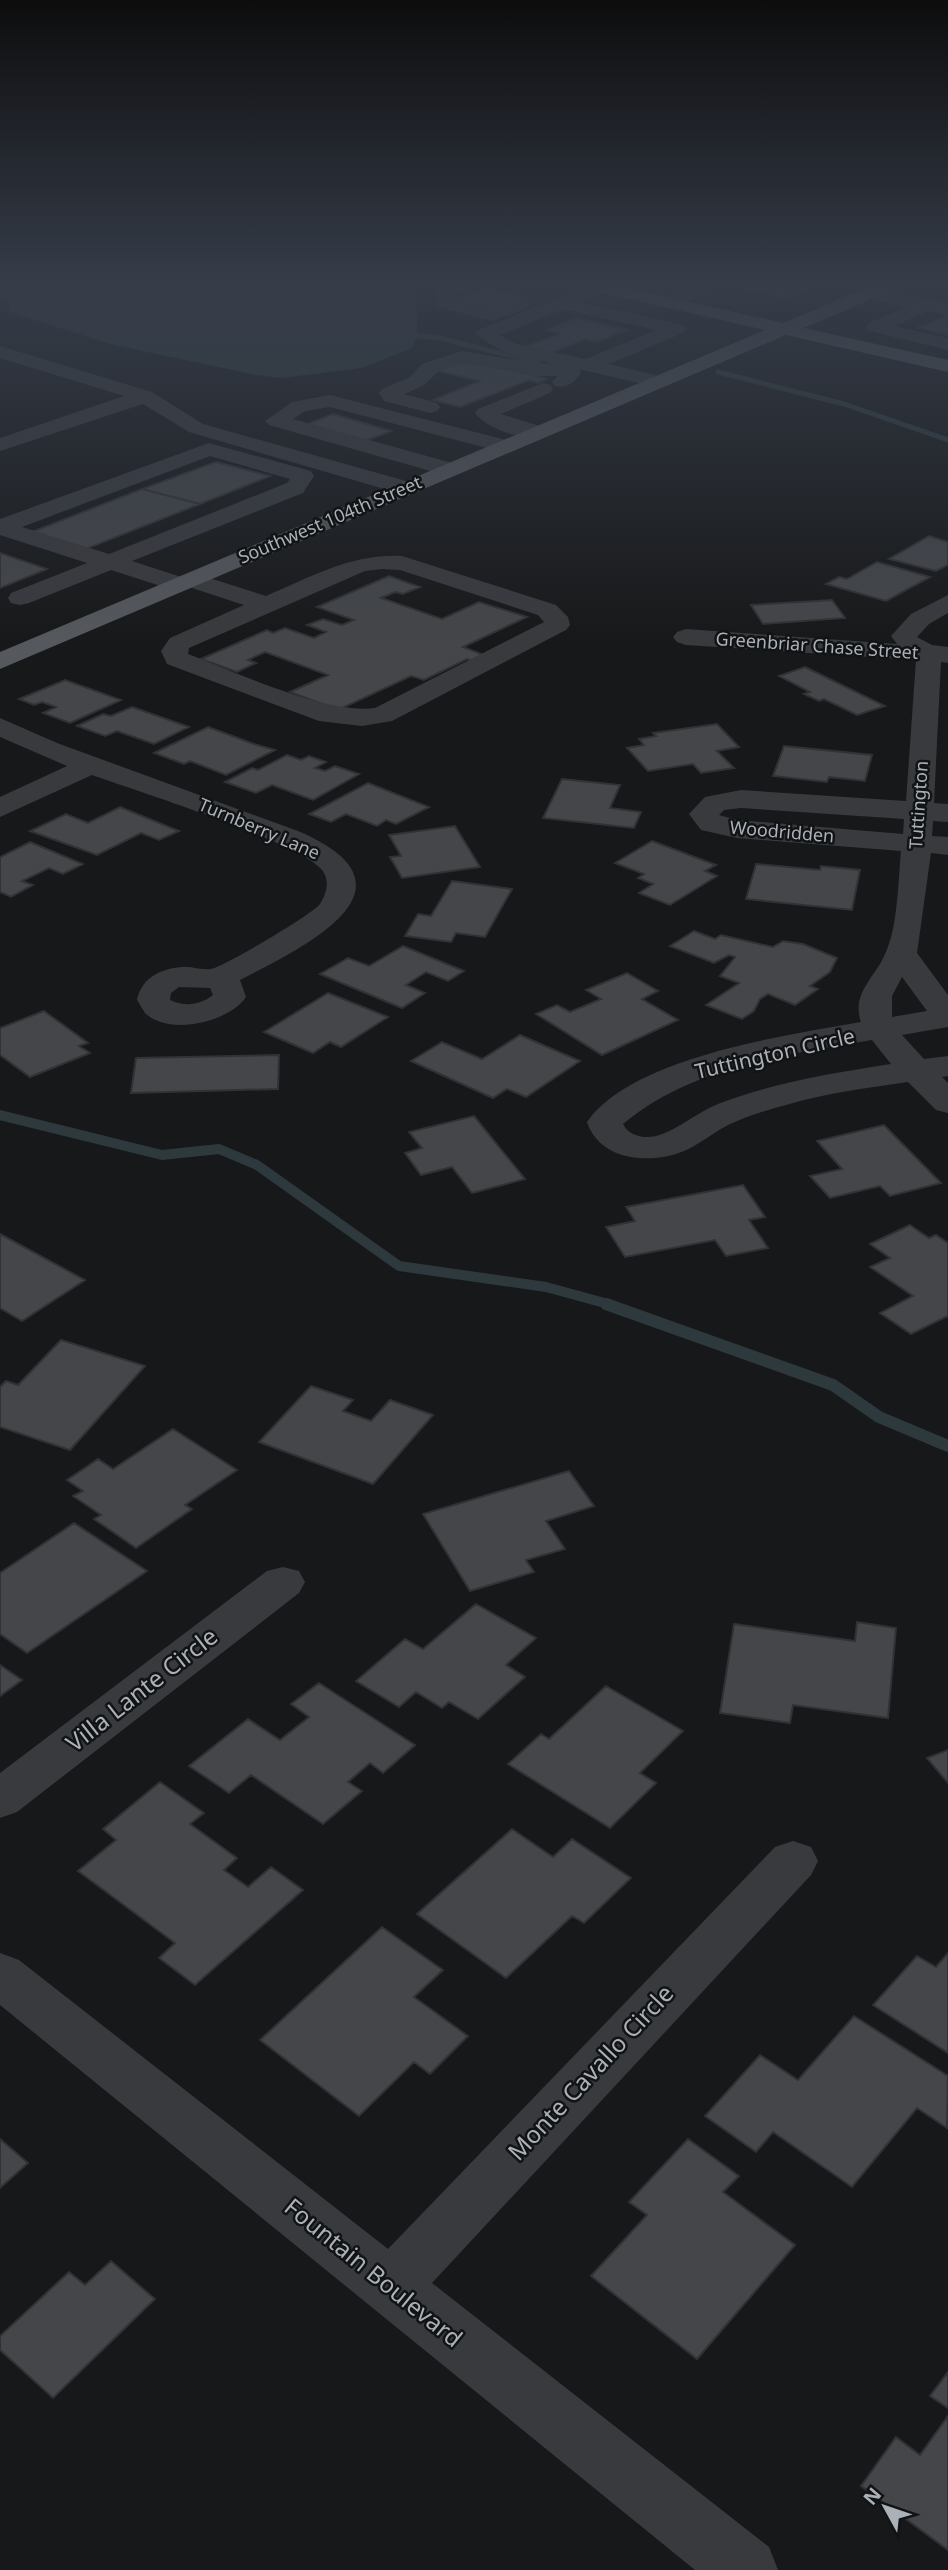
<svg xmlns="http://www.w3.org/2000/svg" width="948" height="2570" viewBox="0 0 948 2570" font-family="'Noto Sans',sans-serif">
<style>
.water{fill:#2e393d}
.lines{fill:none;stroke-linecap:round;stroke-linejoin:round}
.stream-far2{stroke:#2e393d;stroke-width:5}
.stream-far1{stroke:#2e393d;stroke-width:10}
.stream{stroke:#2e393d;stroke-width:12}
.building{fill:#444649;stroke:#313235;stroke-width:2}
.minor{fill:#393a3e;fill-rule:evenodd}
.major{fill:#55585d;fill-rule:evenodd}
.labels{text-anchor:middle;stroke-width:5;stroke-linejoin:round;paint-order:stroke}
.far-street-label{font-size:18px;fill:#aab1b8;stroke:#121314}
.street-label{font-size:21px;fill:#aab1b8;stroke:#121314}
.near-street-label{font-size:24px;fill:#aab1b8;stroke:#121314}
</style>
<rect width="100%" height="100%" fill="#171819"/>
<path class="water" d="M0,283H31L24,286C32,293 44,290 53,286L51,283H415L418,337L412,348L361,368L282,378L256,375L110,344L10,312L8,302L0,301Z"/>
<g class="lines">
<path class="stream-far2" d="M405,334L439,338L539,363
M718,372L844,404L948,440"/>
<path class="stream-far1" d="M0,1115L162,1155L219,1149L257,1165L399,1266L546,1287L612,1305"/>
<path class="stream" d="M606,1304L833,1385L879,1417L948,1446"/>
</g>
<path class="building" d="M718,283H744L796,294L786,298Z
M487,288L528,298L495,309L454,299Z
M946,316L948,317V335L917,328Z
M577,318L628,330L596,342L585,339L546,355L521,348L560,334L545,330Z
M465,358L547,379L538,383L529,380L460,407L433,400L480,381L434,370Z
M333,414L391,431L365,441L307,424Z
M216,462L270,476L200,504L142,489Z
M142,489L200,504L83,550L24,535Z
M929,536L948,542V565L936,571L889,559Z
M0,553L47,569L0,588Z
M877,562L930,577L886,601L826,584L839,577L847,579Z
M389,576L420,587L403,594L395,592L381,598L442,619L479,602L527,617L463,647L484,655L472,661L467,659L424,680L411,676L338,710L290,692L328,675L265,652L248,660L256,663L237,672L201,659L267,630L273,633L285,628L314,638L326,632L307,625L323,619L342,625L354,620L317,607Z
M832,600L845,618L763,624L751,605Z
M805,667L885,706L857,715L824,699L819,701L804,694L810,692L779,676Z
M65,680L121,700L70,723L43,713L56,707L42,702L34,705L19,699Z
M132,707L189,727L154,744L117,731L105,736L77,726L103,714L111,716Z
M717,724L739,747L717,751L734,768L701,773L693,764L648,771L627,748L644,745L639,739L656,736L653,733Z
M208,727L254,744L275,750L226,775L190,761L184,764L154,753Z
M784,746L872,755L865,781L829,777L827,782L773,776Z
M287,755L301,760L309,756L326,762L315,768L325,771L335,766L359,774L313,800L272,785L256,793L225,782L252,768L258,770Z
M562,779L620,785L610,808L641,812L634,828L543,818Z
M368,783L429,807L396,824L386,820L377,826L346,814L331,822L309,814Z
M120,807L179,831L159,840L141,833L97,855L30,831L66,814L88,823Z
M455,826L480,867L402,878L390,857L401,856L389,835Z
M652,841L716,865L705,871L717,876L670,905L639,893L653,884L638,878L644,874L615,863Z
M30,842L83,864L63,874L49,868L22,881L33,885L11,897L0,892V857Z
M756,864L820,870L821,866L860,870L852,910L746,899Z
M452,881L512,889L485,937L456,933L451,942L405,936L418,914L431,916Z
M694,931L715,939L721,935L773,947L783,941L803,944L837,958L830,972L810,986L818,989L795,1005L768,994L760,999L754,1011L742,1019L706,1005L739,983L720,976L735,957L729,955L714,963L670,946Z
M403,946L464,971L448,981L426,972L406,985L425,993L402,1008L320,974L348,958L369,966Z
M627,973L658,991L642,999L678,1020L602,1055L536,1014L557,1005L570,1012L601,999L586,990Z
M328,993L388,1017L341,1047L330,1042L313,1053L264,1032Z
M44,1011L88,1043L79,1046L90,1053L30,1077L0,1055V1028Z
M520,1035L580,1061L526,1097L507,1089L493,1098L411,1061L442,1042L482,1059Z
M279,1055L278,1089L131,1093L136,1058Z
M474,1116L525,1179L472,1193L452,1167L421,1175L405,1153L422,1148L409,1132Z
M884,1125L941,1183L890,1196L880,1186L830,1198L810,1176L842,1169L817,1141Z
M743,1185L765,1217L749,1220L768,1248L726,1256L715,1240L625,1257L606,1227L635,1221L626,1207Z
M910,1225L929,1238L936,1235L948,1243V1316L911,1334L880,1313L913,1296L870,1267L890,1258L870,1244Z
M0,1234L85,1280L22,1321L0,1308Z
M61,1340L145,1366L70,1450L0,1427V1387L6,1381L18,1385Z
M311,1386L353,1400L343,1411L371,1421L390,1400L433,1415L373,1484L259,1442Z
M173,1429L237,1470L185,1505L192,1509L136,1548L94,1519L101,1515L73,1496L83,1491L67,1480L98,1459L113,1469Z
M569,1471L594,1506L546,1521L565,1549L526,1560L534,1572L470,1591L423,1514Z
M74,1523L147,1571L27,1653L0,1634V1573Z
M476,1604L536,1638L506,1665L525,1677L478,1719L449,1702L442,1708L416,1692L399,1707L356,1681L405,1639L423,1649Z
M857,1622L896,1628L888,1718L793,1705L790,1723L720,1713L734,1624L855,1641Z
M0,1665L22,1680L0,1696Z
M319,1683L415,1745L383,1773L370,1763L348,1782L362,1791L323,1824L251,1775L229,1793L189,1766L248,1719L280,1740L309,1717L291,1704Z
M606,1686L683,1731L640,1773L656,1783L610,1828L508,1764L541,1734L549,1739Z
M948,1750V1783L927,1758Z
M160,1782L204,1813L190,1824L237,1858L224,1870L248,1887L271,1867L303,1890L195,1985L159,1958L175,1943L78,1871L116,1840L103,1829Z
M512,1829L553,1857L572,1839L631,1878L584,1923L572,1916L506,1978L417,1914Z
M382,1927L443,1970L414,1997L468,2036L430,2074L414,2062L359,2116L260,2040Z
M948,1953V2053L873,2005L917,1956L936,1967Z
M854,2016L948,2076L947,2128L917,2108L852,2187L773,2132L756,2152L705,2116L760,2055L798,2080Z
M0,2139L28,2163L0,2188Z
M688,2139L739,2176L723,2192L795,2245L697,2359L591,2276L647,2215L629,2202Z
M111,2261L155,2299L53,2398L0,2350V2336L69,2272L85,2285Z
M948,2372V2408L930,2396Z
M948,2416V2550L861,2486L896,2437L920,2455Z"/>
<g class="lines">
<path class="minor" d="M451,283H477L474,287L453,294L454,300L491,309L521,298L530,304L528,308L492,321L438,307L435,291L438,287Z
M596,283H607L610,287L607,291L580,302L683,325L686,329L683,333L609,364L663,377L666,381L663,385L656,387L579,369L581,373C574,383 567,389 555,386L552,382L557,376H539L464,363L439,371L424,385L404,394L437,403L440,407L437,411L430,413L384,401L379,393L382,389L410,377L422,364L462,351L539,364L551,363L503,352L475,334L478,330ZM563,309L656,330L586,359L516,344L500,335Z
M696,283H716C705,296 680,310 662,306L660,302C668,292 685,291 696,283Z
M755,283H818C803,300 777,292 758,287Z
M867,287L924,299L932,297L948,304V316L928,311L895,326L948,338V350L869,331L866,327L869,323L907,307L860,297L858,293L860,289Z
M0,346L152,392L203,424L413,483L416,488L413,493L405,495L189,432L143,404L0,451V438L124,396L0,358Z
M543,383L550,385L553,389L550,393L501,414L543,427L546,432L543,437C524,441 486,429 475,413L478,409Z
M330,395L510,441L513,446L510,451L502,452L330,407L305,411L293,419L456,464L459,469L456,474L448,476L269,425L265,421L292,402Z
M209,443L311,471L314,476L303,493L132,561L181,577L191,573L200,575L266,596C310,577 353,553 402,556L556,605L568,617L570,625L566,630L392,721L362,726L319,721L167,664L161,651L170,638L244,605L189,587L179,591L170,589L111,570L29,603L20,605L11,603L8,598L11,593L87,563L0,535V519ZM210,456L290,479L287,483L109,554L22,527ZM382,569L400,570L538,615L544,622L375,708C326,715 236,672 188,654L189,648L365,571Z
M948,595V613L929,624L917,637L932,645L948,647V663L941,662L934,803L948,804V822L933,821L932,836L948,837V855L931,853L917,953L948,995V1027L902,1035L924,1059L948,1056V1076L942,1077L948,1083V1113L936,1110L908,1082C867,1088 826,1093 786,1105C767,1110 748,1116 730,1124C714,1132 700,1144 684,1151C650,1165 600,1161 587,1122C632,1057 787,1035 861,1022C851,993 875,978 885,954C898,927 898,881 901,851L737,838L701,830L689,814L705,797L741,790L906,801L916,660L686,645L677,642L673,637L677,632L686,629L897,644L891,636L911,614ZM741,808L904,819L903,834L737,820L719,815L724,810ZM902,977L927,1011L892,1017V996ZM872,1040L891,1064C832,1073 773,1083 718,1104C698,1112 674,1132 656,1136C644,1139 629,1136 623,1124C691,1067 787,1054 872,1040Z
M0,718L57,743L298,831C429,887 306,946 240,980L246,997C229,1022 171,1036 146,1014C143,1011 140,1004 137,1000C142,975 166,966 190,967C196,968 204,970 211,969C223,967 313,914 320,904C327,893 330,880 322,870C301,843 134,790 92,775L0,817V797L67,766L0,737ZM179,987L210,988L213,995C201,1005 184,1007 170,1000L171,993Z
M283,1567L299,1571L305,1582L299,1593L17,1812L0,1818V1773L267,1571Z
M793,1841L811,1847L818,1861L811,1875L432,2283L769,2547L778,2570H695L0,2005V1953L19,1960L388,2249L775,1847Z"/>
<path class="major" d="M573,283H605L783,323L878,283H902L899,287L804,328L948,360V372L786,335L0,669V652L765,330L582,288Z"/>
</g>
<linearGradient id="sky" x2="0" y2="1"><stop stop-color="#0d0d0e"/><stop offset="0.44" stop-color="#363d49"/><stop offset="1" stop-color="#363d49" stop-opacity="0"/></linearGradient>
<rect width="948" height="642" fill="url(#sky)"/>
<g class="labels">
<g class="far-street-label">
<text transform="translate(330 520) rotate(-23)" y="6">Southwest 104th Street</text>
<text transform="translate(817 646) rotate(4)" y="6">Greenbriar Chase Street</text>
<text transform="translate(919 805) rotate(-86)" y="6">Tuttington</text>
<text transform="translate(259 829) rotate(23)" y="6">Turnberry Lane</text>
<text transform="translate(782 832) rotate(5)" y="6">Woodridden</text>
</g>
<g class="street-label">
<text transform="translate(775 1054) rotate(-13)" y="7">Tuttington Circle</text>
</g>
<g class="near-street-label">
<text transform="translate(142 1690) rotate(-38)" y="8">Villa Lante Circle</text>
<text transform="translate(591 2073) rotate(-47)" y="8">Monte Cavallo Circle</text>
<text transform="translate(373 2273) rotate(39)" y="8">Fountain Boulevard</text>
</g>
</g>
<g transform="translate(885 2507) rotate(310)" stroke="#121314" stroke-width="5" paint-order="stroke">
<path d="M0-5L12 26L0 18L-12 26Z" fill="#aab1b8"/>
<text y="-10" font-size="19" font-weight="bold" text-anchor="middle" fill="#aab1b8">N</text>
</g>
</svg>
